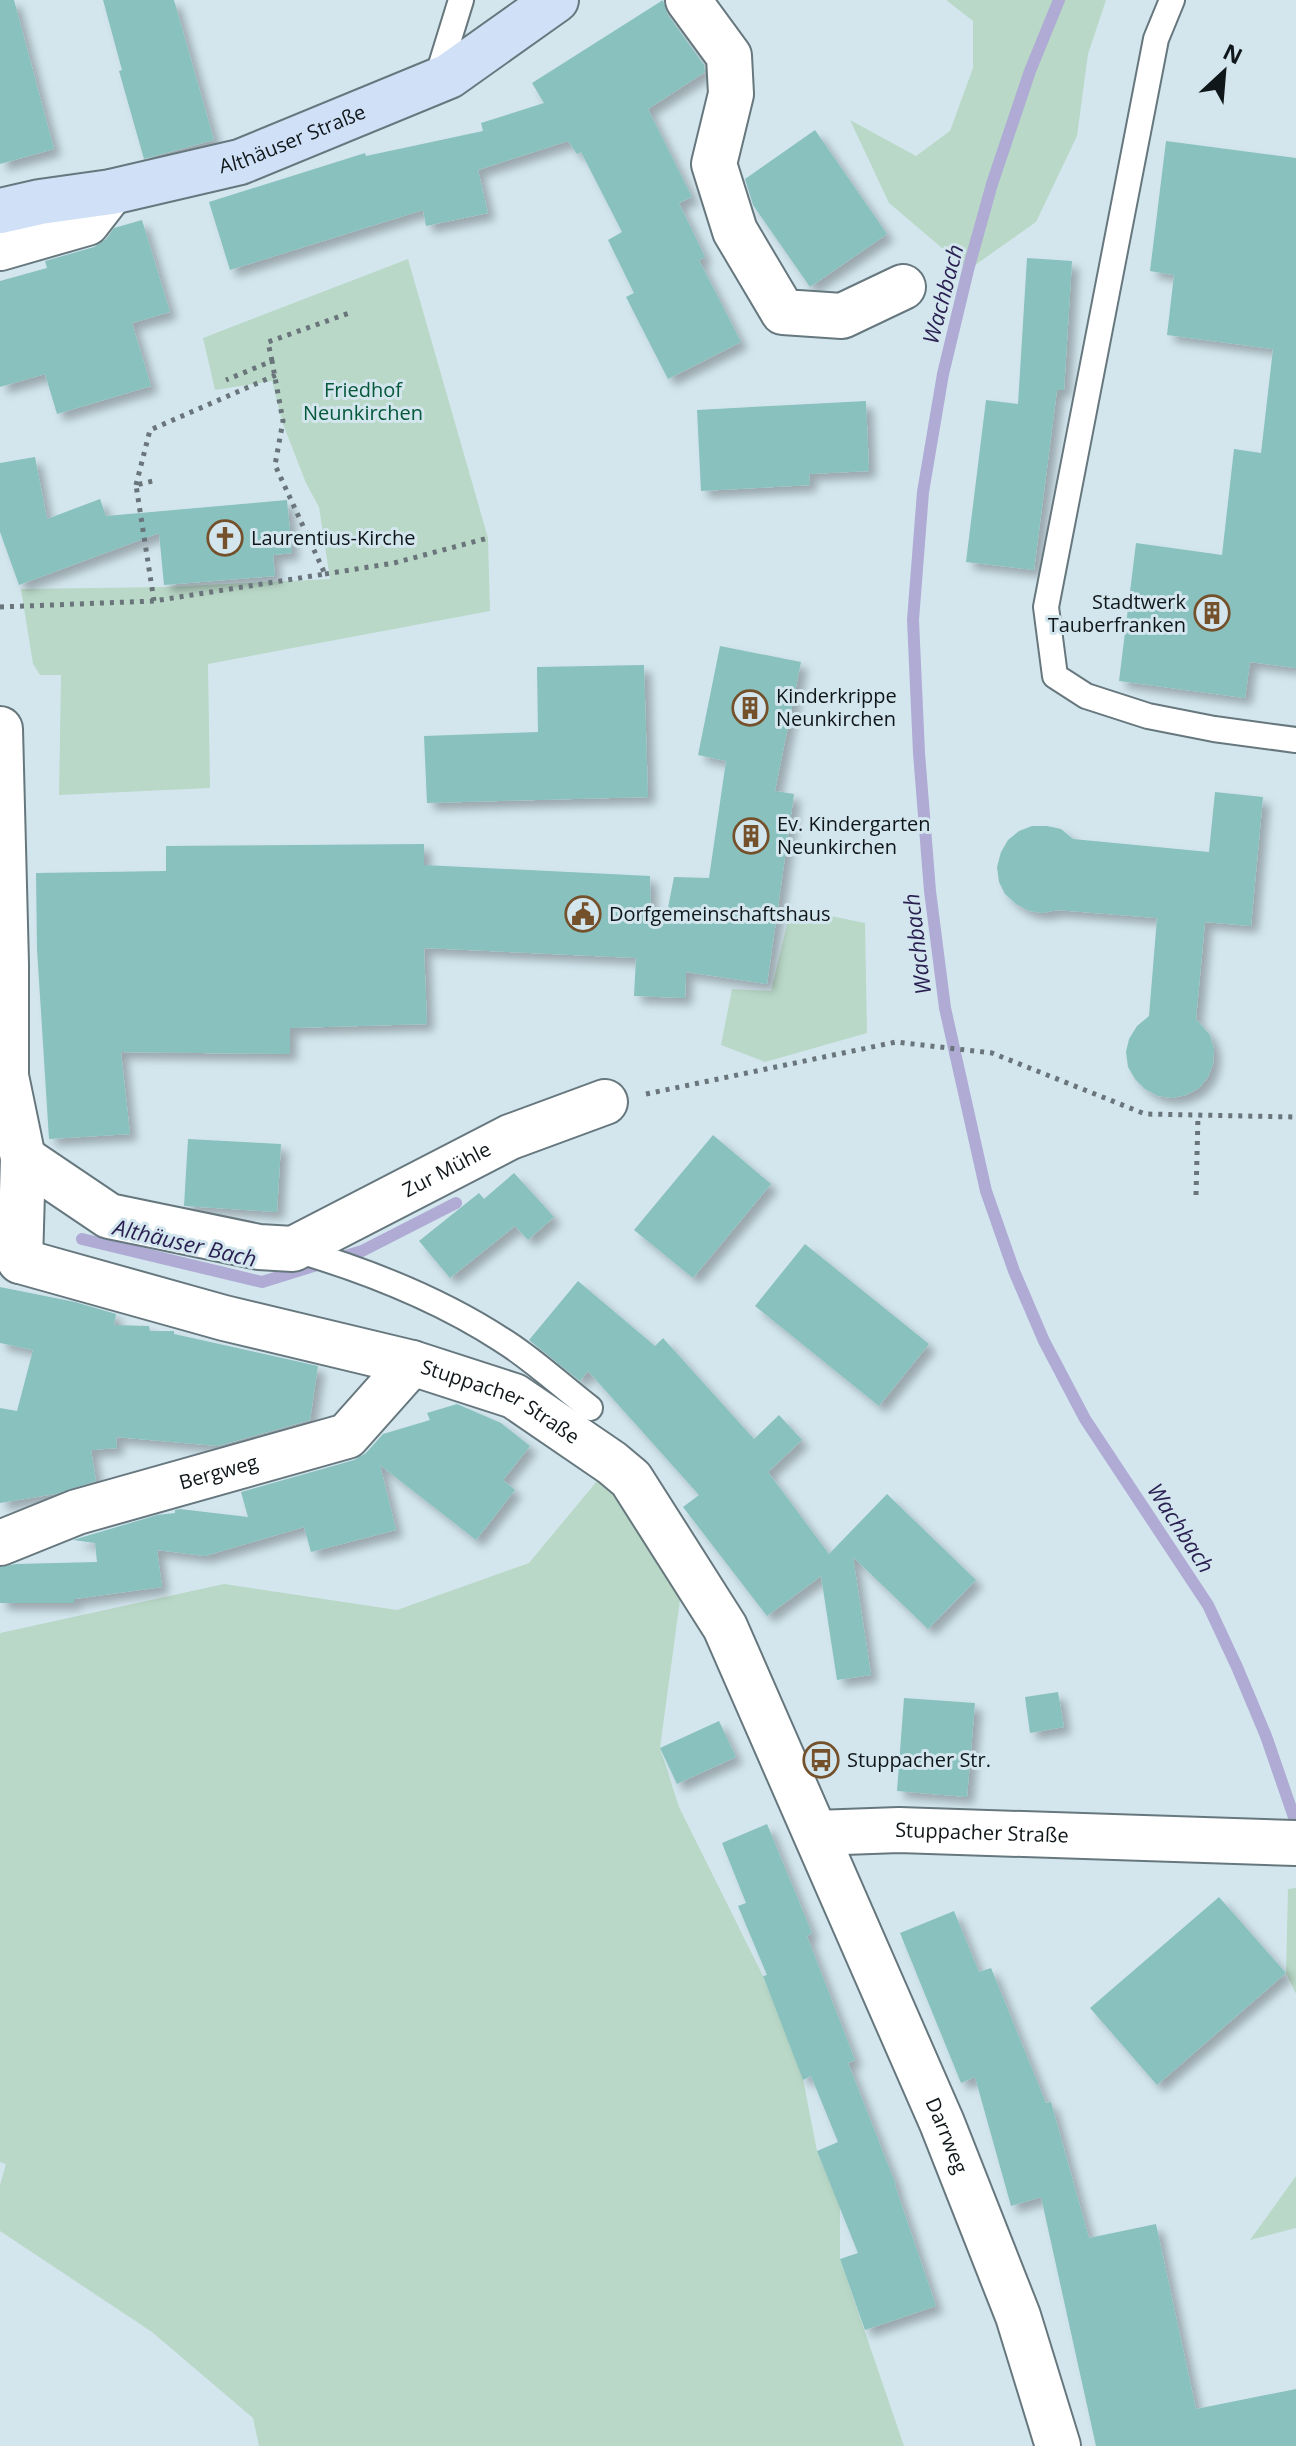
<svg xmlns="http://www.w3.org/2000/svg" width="1296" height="2446" viewBox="0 0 1296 2446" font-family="'Open Sans',sans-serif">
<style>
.green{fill:#b9d8c7}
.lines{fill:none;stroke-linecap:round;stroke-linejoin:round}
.stream{stroke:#afabd4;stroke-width:12}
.building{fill:#89c1bf;filter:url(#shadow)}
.lane-casing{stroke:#66777e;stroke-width:28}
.street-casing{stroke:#66777e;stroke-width:48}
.secondary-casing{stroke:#66777e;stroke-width:48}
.path{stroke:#69757b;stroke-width:5;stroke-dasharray:4 6;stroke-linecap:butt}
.lane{stroke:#fff;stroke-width:24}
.street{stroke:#fff;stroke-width:44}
.secondary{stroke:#d0e0f6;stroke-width:44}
.labels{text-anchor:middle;stroke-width:6;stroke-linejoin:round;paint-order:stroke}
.street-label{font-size:20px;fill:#10171a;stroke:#d3e6ee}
.park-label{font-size:20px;fill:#05583a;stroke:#d3e6ee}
.poi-label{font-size:20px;fill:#10171a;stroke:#d3e6ee;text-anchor:start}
.water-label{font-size:22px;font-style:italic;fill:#291f51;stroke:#d3e6ee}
</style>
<defs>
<filter id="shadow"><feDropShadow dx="7" dy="7" stdDeviation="4" flood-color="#0004"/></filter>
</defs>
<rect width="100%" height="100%" fill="#d3e6ee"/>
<path class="green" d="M946,0H1106L1088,54L1077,136L1036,222L968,270L889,203L850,120L916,156L950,131L973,68V21Z
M408,259L488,538L490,611L208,664L210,788L59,795L61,675H40L33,664L21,589L166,587L330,579L319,507L306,483L283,424L272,381L215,390L203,338Z
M791,908L865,923L867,1033L765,1062L721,1045L732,989L771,991Z
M612,1463L685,1563L660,1748L679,1807L763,1976L803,2079L817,2151L840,2207V2259L904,2446H259L253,2418L152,2332L0,2231V2185L6,2164L0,2162V1633L224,1584L397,1610L529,1563Z
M1296,1888V1994L1286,1973L1288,1889Z
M1296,2176V2228L1250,2240Z"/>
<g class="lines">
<path class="stream" d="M1059,0L1030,71L992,184L968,270L943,374L923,492L913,620L919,753L930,891L945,1008L986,1191L1014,1271L1044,1341L1085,1419L1208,1605L1237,1667L1266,1736L1296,1823
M82,1239L262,1282L362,1251L456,1203"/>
</g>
<path class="building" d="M0,0H14L54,149L0,164Z
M103,0H174L214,140L144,159L119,71L122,70Z
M663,0L668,15L704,65L705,72L648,109L692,197L679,203L705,257L699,260L741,342L668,379L626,297L634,293L608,240L622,232L581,152L577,154L568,141L478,170L488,213L426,226L423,210L230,270L209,202L365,153L366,156L483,131L481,123L544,103L532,83Z
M815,130L887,234L810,287L753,205L745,179Z
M1166,141L1296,158V668L1250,662L1245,698L1119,681L1136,543L1222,555L1234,449L1261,453L1273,349L1167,335L1174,275L1150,271Z
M142,220L170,312L132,323L151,386L57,414L45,374L0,387V281L47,268L45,261L94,247L106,239L114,228Z
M1027,258L1072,261L1064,390H1057L1034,570L966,562L986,400L1018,404Z
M866,401L869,471L809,474L810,485L701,491L697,410Z
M35,457L47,519L100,499L106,516L287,500L292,553L273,555L275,576L164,585L159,533L19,585L0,532V463Z
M720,646L801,662L775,791L794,794L767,984L686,972L685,998L634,996L636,958L424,948L427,1024L290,1028V1054L121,1052L130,1134L49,1139L37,949L36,873L166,871V846L424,844V865L650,876L651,922L665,923L674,877L709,878L726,761L698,755Z
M644,665L648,797L427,803L424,736L538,732L537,667Z
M1215,792L1263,797L1251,926L1205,922L1196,1019L1210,1035L1214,1049L1213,1064L1208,1077L1199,1088L1186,1095L1172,1098L1158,1096L1145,1089L1135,1079L1128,1067L1126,1052L1129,1039L1137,1026L1149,1016L1157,918L1057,910L1043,913L1029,911L1016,904L1005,894L999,882L997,867L1001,852L1008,840L1019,831L1032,826H1047L1061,829L1073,839L1209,852Z
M713,1135L771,1184L693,1278L634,1230Z
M188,1139L281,1144L277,1212L184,1206Z
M514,1173L554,1217L528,1240L515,1226L450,1278L419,1241L479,1193L484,1199Z
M805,1244L929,1344L879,1406L755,1306Z
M578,1281L655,1346L663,1338L754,1439L779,1415L802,1440L768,1472L829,1554L887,1494L976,1580L928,1629L853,1557L871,1675L837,1680L821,1576L767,1616L683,1507L699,1495L588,1371L580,1381L529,1340Z
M0,1287L75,1302L116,1314L114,1325L149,1326L150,1331H174V1334L318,1366L310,1420L218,1446L116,1437L117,1448L91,1450L96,1481L55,1494L0,1503V1408L17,1411L33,1350L0,1343Z
M457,1404L501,1423L530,1446L503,1480L515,1490L476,1540L380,1465L396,1530L311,1552L304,1527L205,1556L157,1550L162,1587L74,1599V1603H0V1567L16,1564L97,1562L95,1543L73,1540L157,1515L175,1513V1510L180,1509L248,1517L241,1492L354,1460L366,1453L383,1434L430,1420L427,1413Z
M1058,1692L1064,1727L1030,1733L1025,1697Z
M904,1698L975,1703L967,1797L897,1791Z
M719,1721L736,1757L677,1784L660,1748Z
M767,1824L812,1933L807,1936L855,2060L848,2063L896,2185H895L936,2306L865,2330L840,2259L858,2253L817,2151L838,2142L811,2076L803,2080L763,1976L767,1975L738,1906L746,1903L722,1843Z
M1219,1897L1286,1973L1157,2085L1090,2008Z
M954,1911L979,1972L991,1968L1046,2103L1051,2102L1089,2238L1156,2224L1196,2409L1296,2389V2446H1096L1041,2197L1011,2206L975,2077L961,2083L900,1933Z"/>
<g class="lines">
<defs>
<path id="lane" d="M1172,0L1156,39L1046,607L1055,676L1086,696L1148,716L1214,729L1296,740
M436,81L461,0
M293,1249C365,1270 439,1299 502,1340C533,1359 561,1386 590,1408"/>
<g id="street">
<path d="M688,0L729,56L731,94L714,164L735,231L783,312L842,316L903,287"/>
<path d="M0,248L87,223L111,192"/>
<path d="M0,729L6,964V1076L23,1158L20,1261"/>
<path id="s1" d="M23,1158L109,1216L259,1247L293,1249L510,1137L605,1102"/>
<path id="s2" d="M20,1261L224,1318L412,1363L514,1396L612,1463L631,1479L725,1627L942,2123L1018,2316L1058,2446"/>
<path id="s3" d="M0,1543L77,1512L347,1436L412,1363"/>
<path id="s4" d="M816,1833L899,1830L1296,1843"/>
</g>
<g id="secondary">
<path id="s5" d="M0,211L40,202L111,192L240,162L449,76L556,0"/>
</g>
</defs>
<use href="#lane" class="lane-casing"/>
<use href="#street" class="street-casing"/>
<use href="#secondary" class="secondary-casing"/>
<path class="path" d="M272,361L268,342L352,312
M136,485L150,430L276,375
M325,574L394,563L488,538
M154,601L136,485L157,480
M0,607L154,601L325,574L275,465L283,421L272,361L226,380
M646,1094L896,1042L992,1053L1145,1114L1296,1117
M1196,1195L1198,1115"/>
<use href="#lane" class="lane"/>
<use href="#street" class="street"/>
<use href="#secondary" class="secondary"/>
</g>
<defs>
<symbol id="church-ring" viewBox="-11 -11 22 22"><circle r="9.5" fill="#d3e6ee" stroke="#75512b" stroke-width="1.5"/><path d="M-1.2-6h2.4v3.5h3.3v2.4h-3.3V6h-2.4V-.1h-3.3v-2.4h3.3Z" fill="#75512b"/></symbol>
<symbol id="building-ring" viewBox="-11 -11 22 22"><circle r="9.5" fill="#d3e6ee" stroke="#75512b" stroke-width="1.5"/><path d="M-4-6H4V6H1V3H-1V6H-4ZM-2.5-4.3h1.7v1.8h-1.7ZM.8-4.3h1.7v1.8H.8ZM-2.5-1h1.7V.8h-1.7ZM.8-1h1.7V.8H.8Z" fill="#75512b"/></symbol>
<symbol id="civic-ring" viewBox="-11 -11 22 22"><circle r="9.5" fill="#d3e6ee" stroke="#75512b" stroke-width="1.5"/><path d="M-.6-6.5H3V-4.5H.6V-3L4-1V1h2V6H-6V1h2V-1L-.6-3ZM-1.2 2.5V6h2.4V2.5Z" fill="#75512b"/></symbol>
<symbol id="bus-ring" viewBox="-11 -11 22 22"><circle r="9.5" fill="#d3e6ee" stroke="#75512b" stroke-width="1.5"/><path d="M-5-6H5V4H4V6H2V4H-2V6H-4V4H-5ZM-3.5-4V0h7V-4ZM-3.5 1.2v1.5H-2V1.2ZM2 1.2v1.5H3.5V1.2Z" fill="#75512b"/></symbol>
</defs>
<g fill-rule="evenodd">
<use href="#church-ring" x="205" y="518" width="40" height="40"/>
<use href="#building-ring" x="1192" y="593" width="40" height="40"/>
<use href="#building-ring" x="730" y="688" width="40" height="40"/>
<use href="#building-ring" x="731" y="816" width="40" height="40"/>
<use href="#civic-ring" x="563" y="894" width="40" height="40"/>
<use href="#bus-ring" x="801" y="1740" width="40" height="40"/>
</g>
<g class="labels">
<g class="street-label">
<text dy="7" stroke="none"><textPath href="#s5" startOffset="302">Althäuser Straße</textPath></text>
<text dy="7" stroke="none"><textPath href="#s1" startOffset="464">Zur Mühle</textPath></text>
<text dy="7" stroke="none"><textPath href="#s2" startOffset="502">Stuppacher Straße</textPath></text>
<text dy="7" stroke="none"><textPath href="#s3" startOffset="230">Bergweg</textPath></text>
<text dy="7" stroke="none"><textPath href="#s4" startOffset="166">Stuppacher Straße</textPath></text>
<text dy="7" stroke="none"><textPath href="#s2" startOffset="1386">Darrweg</textPath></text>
</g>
<g class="park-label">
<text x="363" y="397">Friedhof<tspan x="363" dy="23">Neunkirchen</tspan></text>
</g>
<g class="poi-label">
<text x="251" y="545">Laurentius-Kirche</text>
<text x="1186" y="609" text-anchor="end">Stadtwerk<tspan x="1186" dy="23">Tauberfranken</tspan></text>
<text x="776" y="703">Kinderkrippe<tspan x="776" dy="23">Neunkirchen</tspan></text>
<text x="777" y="831">Ev. Kindergarten<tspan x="777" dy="23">Neunkirchen</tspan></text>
<text x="609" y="921">Dorfgemeinschaftshaus</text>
<text x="847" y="1767">Stuppacher Str.</text>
</g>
<g class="water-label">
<text transform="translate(943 294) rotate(-75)" y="8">Wachbach</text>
<text transform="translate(917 944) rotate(-97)" y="8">Wachbach</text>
<text transform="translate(185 1243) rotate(13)" y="8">Althäuser Bach</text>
<text transform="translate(1181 1528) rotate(57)" y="8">Wachbach</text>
</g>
</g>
<g transform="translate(1224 72) rotate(26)" stroke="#d3e6ee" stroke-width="6" paint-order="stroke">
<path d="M0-6L14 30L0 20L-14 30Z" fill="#10171a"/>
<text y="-12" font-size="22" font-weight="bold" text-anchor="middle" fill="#10171a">N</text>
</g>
</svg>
